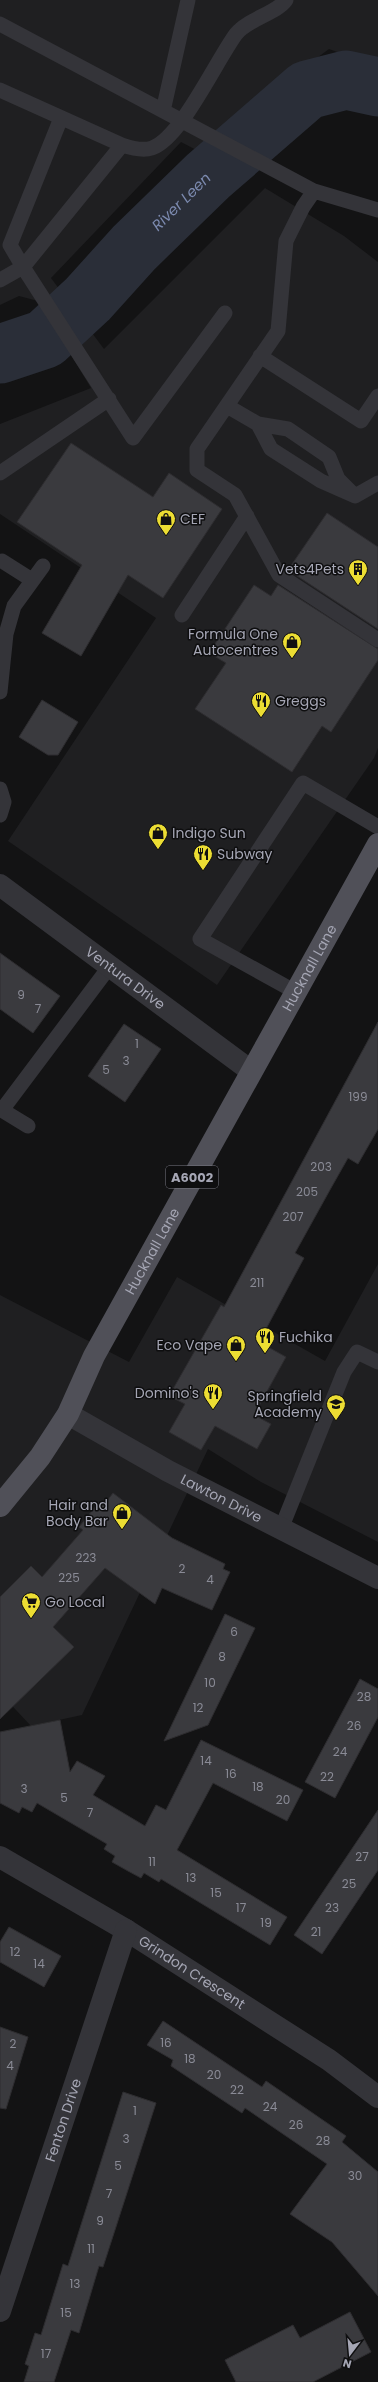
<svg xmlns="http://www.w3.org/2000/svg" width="378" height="2382" viewBox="0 0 378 2382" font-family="Poppins,sans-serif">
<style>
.built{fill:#1f1f21}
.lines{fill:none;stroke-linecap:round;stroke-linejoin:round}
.river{stroke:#2a2e38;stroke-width:59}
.building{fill:#3a3a3e;stroke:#2e2d30}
.lane{stroke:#343439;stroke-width:15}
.street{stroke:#343439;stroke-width:22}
.primary{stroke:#505058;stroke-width:22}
.labels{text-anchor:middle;stroke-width:3;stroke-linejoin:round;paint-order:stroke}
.number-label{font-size:12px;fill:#8a8b96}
.shield{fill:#0e0e0f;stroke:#787882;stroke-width:1}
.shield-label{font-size:13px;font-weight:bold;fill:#a5a6b4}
.poi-label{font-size:14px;fill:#a5a6b4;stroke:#0e0e0f;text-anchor:start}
.street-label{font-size:14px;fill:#a5a6b4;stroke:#0e0e0f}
.water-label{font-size:15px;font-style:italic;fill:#7c8aaf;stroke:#0e0e0f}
</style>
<rect width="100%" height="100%" fill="#131314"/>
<path class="built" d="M0,0H378V67L329,49L229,123L206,155L181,142L51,278L104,349L265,188L344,236L378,262V748L374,758L217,985L8,841L156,618L0,514V424L91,388L38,301L19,296L0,305Z
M378,1264V1542L261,1482L208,1449L82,1715L31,1726L0,1693V1295L129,1362L177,1277L325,1361Z"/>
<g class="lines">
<path class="river" id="s1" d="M0,354L45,339L88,299L134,248L208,176L307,90L346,80L378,87"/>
</g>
<path class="building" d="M71,443L153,497L169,473L222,509L163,598L128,575L81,656L42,633L82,565L17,522Z
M327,513L378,547V629L288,570Z
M254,585L271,596L278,585L378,649V660L331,732L322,726L292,772L195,709L226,663L209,653Z
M42,700L78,722L58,755H48L19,737Z
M0,953L60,996L33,1033L0,1009Z
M378,1022V1129L358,1164L348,1158L331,1188L295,1253L304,1258L259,1342L286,1357L254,1415L271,1424L257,1449L215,1426L201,1450L169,1432L185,1404L169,1396L221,1305L224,1307Z
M124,1024L161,1049L125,1102L88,1076Z
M113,1493L172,1538L225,1564L223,1569L230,1572L212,1610L162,1588L155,1604L105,1568L53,1627L74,1647L0,1719V1597L31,1566L42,1577L83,1530L79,1527L99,1502L103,1506Z
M225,1614L255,1628L208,1725L164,1741Z
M360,1679L378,1689V1717L335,1798L305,1782Z
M60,1720L70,1772L77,1761L105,1776L93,1795L145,1826L156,1805L166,1810L201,1740L303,1790L287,1821L213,1783L177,1850L287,1917L270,1945L161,1879L159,1882L144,1873L141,1878L128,1871L112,1862L115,1856L104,1849L107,1844L37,1803L32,1812L22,1807L19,1813L0,1803V1732Z
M378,1810V1870L322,1954L294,1935Z
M9,1927L61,1956L44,1987L0,1962V1942Z
M163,2021L262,2087L266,2081L346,2136L342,2142L378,2172V2296L332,2242L290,2214L327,2164L245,2108L242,2113L171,2066L173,2060L147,2045Z
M0,2027L28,2037L6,2109L0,2108Z
M123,2092L156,2103L103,2267L99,2266L79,2333L71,2330L54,2382H24L29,2366L25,2364L35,2333L41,2335L63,2264L68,2266Z
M350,2312L371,2352L313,2382H236L225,2360L293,2325L300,2338Z"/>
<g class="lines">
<path class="lane" d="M0,24L314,191L378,210
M0,90L122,145C131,148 143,151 152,148C181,138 216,61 236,34C248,19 277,13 286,0
M163,111L188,0
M122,145L23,267L133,438L225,313
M314,191L303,207L286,241L278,331L197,449V470L235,495L279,575L378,640
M0,280L23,267L10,245L61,118
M260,356L361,421L378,396
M227,406L258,424L271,449L321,481L355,496L378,483
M258,424L288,429L329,457L338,479L352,493
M0,473L109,399
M2,561L32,580
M182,615L247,516
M0,692L6,634L14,606L43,566
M0,789L4,802L0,815
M294,991L200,939L303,783L378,827
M0,1109L28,1126
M2,1110L110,966
M281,1529L344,1372L357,1352L378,1362"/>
<g class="street">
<path id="s2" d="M0,885L251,1071"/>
<path id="s3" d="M68,1414L168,1471L378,1578"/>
<path id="s4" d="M0,1857L126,1930L329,2060L378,2097"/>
<path id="s5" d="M0,2311L126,1930"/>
</g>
<path class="primary" id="s6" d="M0,1506L40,1457L68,1414L94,1356L378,844"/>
</g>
<defs>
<symbol id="shop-pin" viewBox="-11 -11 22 30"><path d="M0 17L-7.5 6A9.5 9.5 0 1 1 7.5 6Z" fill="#ecdd33" stroke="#0e0e0f"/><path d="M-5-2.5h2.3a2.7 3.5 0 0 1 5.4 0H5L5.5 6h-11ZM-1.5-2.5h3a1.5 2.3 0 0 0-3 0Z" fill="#111"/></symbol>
<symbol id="building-pin" viewBox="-11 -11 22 30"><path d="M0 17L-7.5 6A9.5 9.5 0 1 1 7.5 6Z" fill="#ecdd33" stroke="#0e0e0f"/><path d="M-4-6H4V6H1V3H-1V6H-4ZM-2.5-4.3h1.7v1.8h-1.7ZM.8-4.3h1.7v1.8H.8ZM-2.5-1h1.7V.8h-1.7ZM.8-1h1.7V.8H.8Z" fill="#111"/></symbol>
<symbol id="restaurant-pin" viewBox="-11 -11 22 30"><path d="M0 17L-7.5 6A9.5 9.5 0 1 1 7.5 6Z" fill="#ecdd33" stroke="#0e0e0f"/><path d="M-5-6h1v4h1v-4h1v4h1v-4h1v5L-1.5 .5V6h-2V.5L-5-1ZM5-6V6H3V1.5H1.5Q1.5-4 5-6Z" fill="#111"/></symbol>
<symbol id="school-pin" viewBox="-11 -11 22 30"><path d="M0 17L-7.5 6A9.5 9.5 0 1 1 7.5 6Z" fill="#ecdd33" stroke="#0e0e0f"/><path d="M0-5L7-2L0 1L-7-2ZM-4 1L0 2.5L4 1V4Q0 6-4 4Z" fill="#111"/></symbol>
<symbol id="supermarket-pin" viewBox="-11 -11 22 30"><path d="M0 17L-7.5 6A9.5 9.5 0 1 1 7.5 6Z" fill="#ecdd33" stroke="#0e0e0f"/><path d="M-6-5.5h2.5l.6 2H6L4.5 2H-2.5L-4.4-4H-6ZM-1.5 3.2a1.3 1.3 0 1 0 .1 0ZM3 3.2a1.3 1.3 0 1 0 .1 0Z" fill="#111"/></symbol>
</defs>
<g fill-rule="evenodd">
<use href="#shop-pin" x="155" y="508" width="22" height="30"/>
<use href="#building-pin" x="347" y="558" width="22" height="30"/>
<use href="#shop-pin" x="281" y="631" width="22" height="30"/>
<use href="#restaurant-pin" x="250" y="690" width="22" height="30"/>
<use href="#shop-pin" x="147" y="822" width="22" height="30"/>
<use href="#restaurant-pin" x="192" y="843" width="22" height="30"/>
<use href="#restaurant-pin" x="254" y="1326" width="22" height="30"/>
<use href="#shop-pin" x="225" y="1334" width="22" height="30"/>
<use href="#restaurant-pin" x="202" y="1382" width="22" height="30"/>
<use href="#school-pin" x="325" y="1393" width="22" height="30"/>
<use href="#shop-pin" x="111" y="1502" width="22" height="30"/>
<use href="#supermarket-pin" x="20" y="1591" width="22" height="30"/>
</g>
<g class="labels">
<g class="number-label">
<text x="21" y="999">9</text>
<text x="38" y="1013">7</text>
<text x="137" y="1048">1</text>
<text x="126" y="1065">3</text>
<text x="106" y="1074">5</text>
<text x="358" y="1101">199</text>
<text x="321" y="1171">203</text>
<text x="307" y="1196">205</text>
<text x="293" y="1221">207</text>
<text x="257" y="1287">211</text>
<text x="86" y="1562">223</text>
<text x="182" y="1573">2</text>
<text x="69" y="1582">225</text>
<text x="210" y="1584">4</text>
<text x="234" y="1636">6</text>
<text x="222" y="1661">8</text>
<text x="210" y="1687">10</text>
<text x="364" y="1701">28</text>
<text x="198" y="1712">12</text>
<text x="354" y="1730">26</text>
<text x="340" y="1756">24</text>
<text x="206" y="1765">14</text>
<text x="231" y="1778">16</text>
<text x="327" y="1781">22</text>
<text x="258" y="1791">18</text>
<text x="24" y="1793">3</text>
<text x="64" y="1802">5</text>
<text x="283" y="1804">20</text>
<text x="90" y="1817">7</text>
<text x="362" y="1861">27</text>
<text x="152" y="1866">11</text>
<text x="191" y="1882">13</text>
<text x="349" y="1888">25</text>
<text x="216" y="1897">15</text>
<text x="241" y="1912">17</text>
<text x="332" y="1912">23</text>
<text x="266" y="1927">19</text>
<text x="316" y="1936">21</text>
<text x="15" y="1956">12</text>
<text x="39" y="1968">14</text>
<text x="166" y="2047">16</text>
<text x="13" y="2048">2</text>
<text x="190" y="2063">18</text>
<text x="10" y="2070">4</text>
<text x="214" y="2079">20</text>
<text x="237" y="2094">22</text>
<text x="270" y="2111">24</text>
<text x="135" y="2115">1</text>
<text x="296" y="2129">26</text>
<text x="126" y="2143">3</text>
<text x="323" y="2145">28</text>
<text x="118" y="2170">5</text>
<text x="355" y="2180">30</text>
<text x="109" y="2198">7</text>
<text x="100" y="2225">9</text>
<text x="91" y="2253">11</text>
<text x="75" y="2288">13</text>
<text x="66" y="2317">15</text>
<text x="46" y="2358">17</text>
</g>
<rect class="shield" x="166" y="1166" width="52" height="22" rx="3"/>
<g class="shield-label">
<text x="192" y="1182">A6002</text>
</g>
<g class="poi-label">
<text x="180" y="524">CEF</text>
<text x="344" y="574" text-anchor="end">Vets4Pets</text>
<text x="278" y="639" text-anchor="end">Formula One<tspan x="278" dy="16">Autocentres</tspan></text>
<text x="275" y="706">Greggs</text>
<text x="172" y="838">Indigo Sun</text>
<text x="217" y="859">Subway</text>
<text x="279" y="1342">Fuchika</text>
<text x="222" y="1350" text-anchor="end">Eco Vape</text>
<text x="199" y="1398" text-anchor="end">Domino's</text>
<text x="322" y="1401" text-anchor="end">Springfield<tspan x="322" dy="16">Academy</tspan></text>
<text x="108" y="1510" text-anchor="end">Hair and<tspan x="108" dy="16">Body Bar</tspan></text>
<text x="45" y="1607">Go Local</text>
</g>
<g class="street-label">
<text dy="5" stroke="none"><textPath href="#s6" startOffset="622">Hucknall Lane</textPath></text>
<text dy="5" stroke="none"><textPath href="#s2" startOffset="156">Ventura Drive</textPath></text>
<text dy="5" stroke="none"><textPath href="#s6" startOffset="298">Hucknall Lane</textPath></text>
<text dy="5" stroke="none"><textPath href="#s3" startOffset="175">Lawton Drive</textPath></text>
<text dy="5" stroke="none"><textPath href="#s4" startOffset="224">Grindon Crescent</textPath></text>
<text dy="5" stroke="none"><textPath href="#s5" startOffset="201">Fenton Drive</textPath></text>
</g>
<g class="water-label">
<text dy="5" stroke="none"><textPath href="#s1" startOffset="241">River Leen</textPath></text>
</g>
</g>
<g transform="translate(350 2354) rotate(196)" stroke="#0e0e0f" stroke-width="3" paint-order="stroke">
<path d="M0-3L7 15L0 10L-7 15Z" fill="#a5a6b4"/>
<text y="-6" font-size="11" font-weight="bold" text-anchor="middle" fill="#a5a6b4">N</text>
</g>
</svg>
